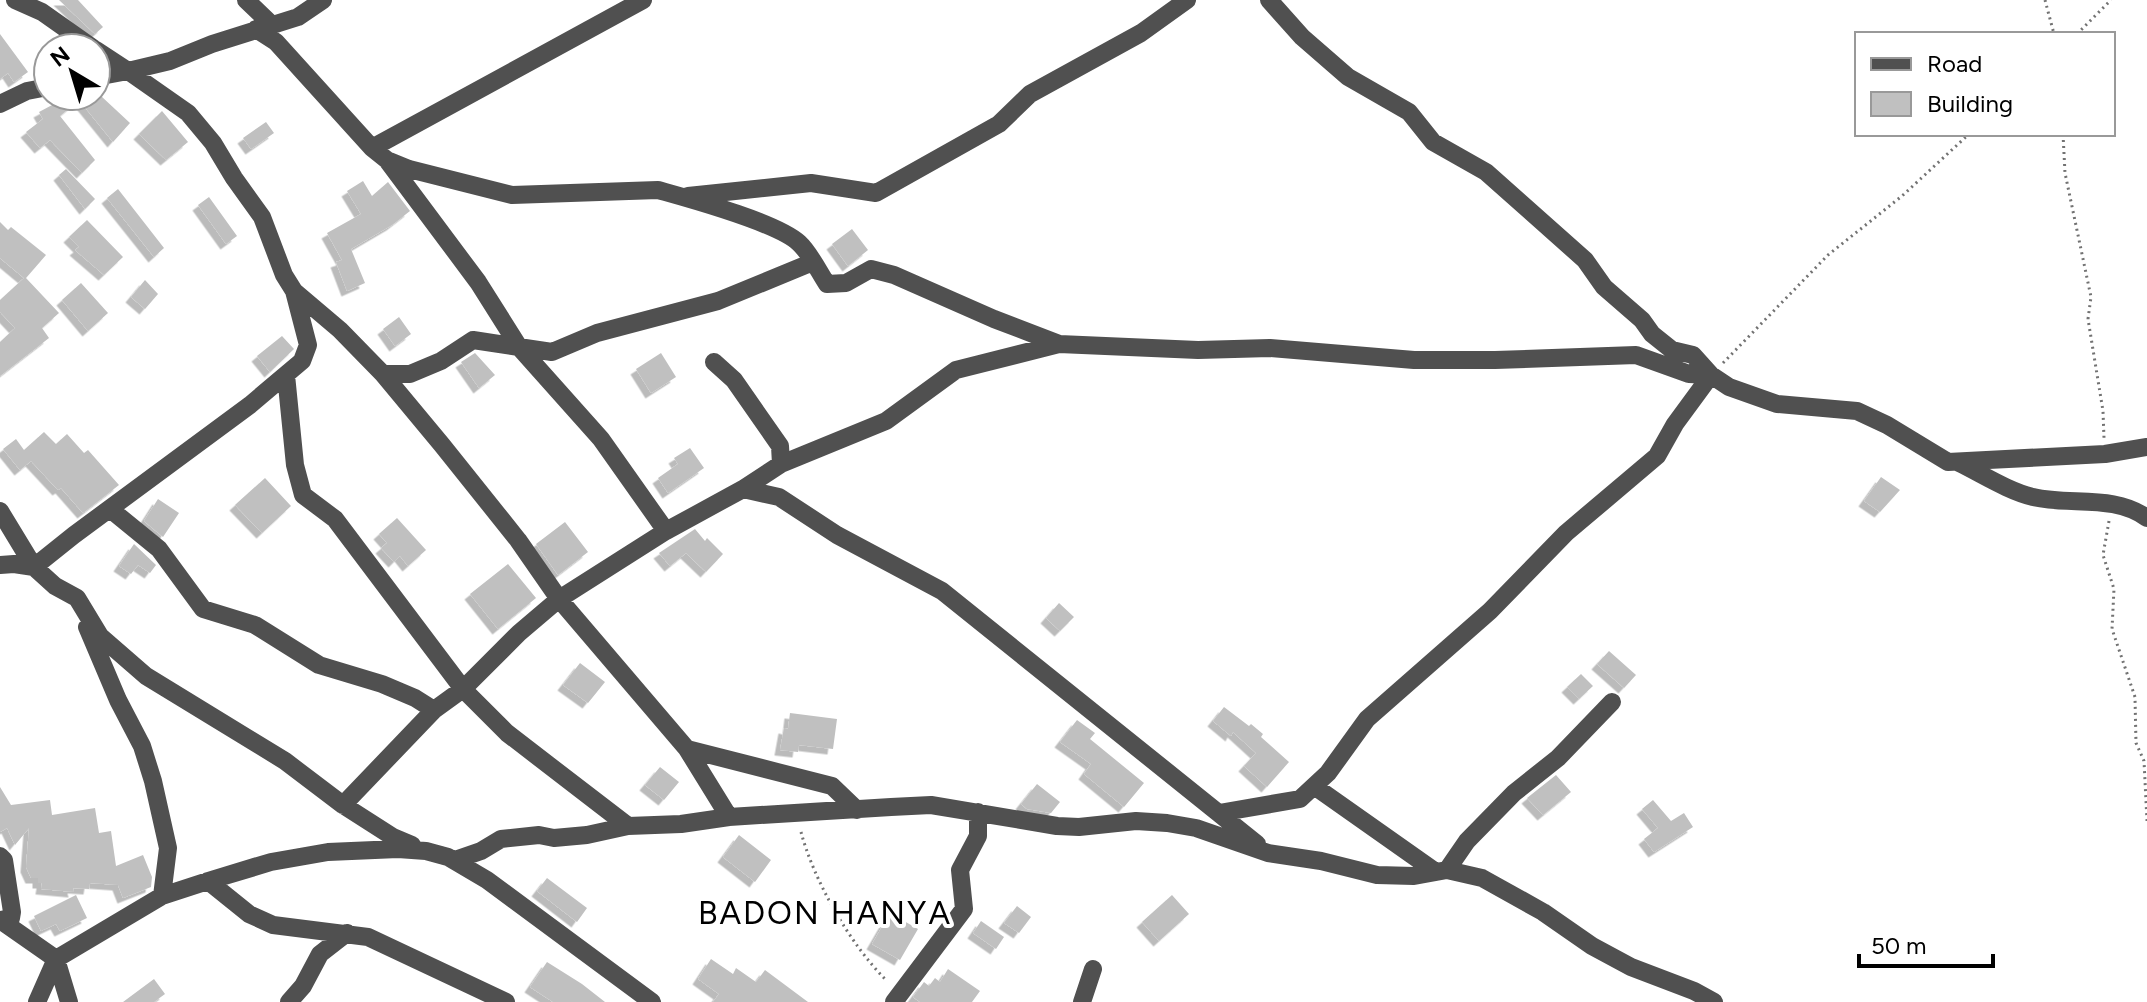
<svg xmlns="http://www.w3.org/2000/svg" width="2147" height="1002" viewBox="0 0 2147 1002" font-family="Figtree,sans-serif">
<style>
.building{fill:#c0c0c0;filter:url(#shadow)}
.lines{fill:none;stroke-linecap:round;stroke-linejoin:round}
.path{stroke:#727272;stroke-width:3;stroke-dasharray:2 4;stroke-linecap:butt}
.minor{stroke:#505050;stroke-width:18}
.labels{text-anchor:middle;stroke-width:8;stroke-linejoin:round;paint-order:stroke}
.quarter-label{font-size:32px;letter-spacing:2px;fill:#000;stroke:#fff}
</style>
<defs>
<filter id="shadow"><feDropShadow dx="-5.5" dy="5.5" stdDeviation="0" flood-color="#0004"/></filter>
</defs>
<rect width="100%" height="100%" fill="#fff"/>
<path class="building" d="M59,0H78L103,27L95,34Z
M0,34L28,72L14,82L8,73L0,79Z
M69,96H101L130,123L113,142L79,100L60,116L95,160L82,173L50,140L40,148L26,132L43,119L39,112Z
M162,111L188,142L166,160L139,134Z
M266,122L274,133L251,149L243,138Z
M66,169L95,199L85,209L59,175Z
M363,181L372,196L388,182L410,211L392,225L351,249L365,283L347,291L336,262L342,260L327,233L361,214L347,191Z
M118,189L164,248L154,257L107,198Z
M209,197L237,236L226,244L198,205Z
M87,220L123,257L104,275L75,250L79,247L69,237Z
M0,222L8,230L11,227L46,255L26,278L59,313L42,328L49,338L0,376V342L15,328L0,312V300L24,278L0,258Z
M852,229L868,250L848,266L832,244Z
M145,280L158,294L145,309L131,297Z
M81,283L108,313L88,331L62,300Z
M399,317L411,334L395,346L383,329Z
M282,336L294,349L270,372L257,356Z
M475,353L495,375L479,388L461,362Z
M661,353L676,377L651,393L636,369Z
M44,432L56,444L67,434L84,453L88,450L119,485L83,513L61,488L58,490L31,461L20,470L3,449L16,439L24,450Z
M690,448L704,468L668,493L658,478L678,464L674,458Z
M1881,477L1900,490L1880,512L1864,501Z
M265,478L291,506L262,533L235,505Z
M158,499L179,513L163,537L144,521Z
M397,518L426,550L408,566L400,556L394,562L381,548L387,543L379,534Z
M565,522L588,552L558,575L536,544Z
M695,529L705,541L707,538L723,554L706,572L686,553L670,566L659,553Z
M134,544L156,565L150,573L138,565L131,574L119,566Z
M508,564L536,598L498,629L470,594Z
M1059,603L1074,617L1060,631L1046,618Z
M1609,651L1636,675L1624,688L1597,664Z
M580,663L605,682L588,703L563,685Z
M1581,674L1593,686L1579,699L1567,687Z
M1224,707L1249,726L1251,724L1263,734L1261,737L1289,762L1267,787L1244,766L1256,753L1233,732L1231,736L1213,721Z
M790,713L837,719L833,749L799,745L798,752L780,750L784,728L788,729Z
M1077,720L1095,733L1090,739L1144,783L1124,807L1084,774L1091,764L1060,742Z
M660,767L679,782L664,800L645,785Z
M1556,775L1571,792L1543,815L1527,798Z
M1037,784L1060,802L1051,813L1027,809L1021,804Z
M0,787L11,805L50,800L52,815L95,808L99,833L111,831L116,866L143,855L152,877L151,887L123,898L118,885L90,883L89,889L73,888L74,892L41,889L42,883H38V878H31L26,867L29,828L15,845L7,828L0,832Z
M1653,800L1671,821L1684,813L1693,827L1654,852L1644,839L1658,828L1642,809Z
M739,835L771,860L755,882L723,857Z
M547,878L587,908L577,922L537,891Z
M76,895L87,918L60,931L56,924L41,931L34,916Z
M1172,895L1189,914L1159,941L1142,922Z
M1017,906L1031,917L1019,933L1004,923Z
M890,913L918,929L900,960L872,944Z
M981,921L1004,937L996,949L973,933Z
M711,959L733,974L736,968L756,982L765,970L808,1002H713L719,994L698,979Z
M547,962L582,984L605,1002H553L530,987Z
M948,969L980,991L972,1002H920L913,997L924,982L929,986L935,978L940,982Z
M154,979L165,994L154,1002H123Z"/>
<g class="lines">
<path class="path" d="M2045,0L2054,34
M2077,34L2111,0
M2063,134L2065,173L2091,297L2088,319L2103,411L2104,438
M1723,363L1828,255L1902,196L1969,134
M2109,521L2103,555L2114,589L2112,629L2135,697L2136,743L2144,761L2147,821
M801,832C814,881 850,944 886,980"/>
<path class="minor" d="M15,0L42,12L93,48
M246,0L272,25
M256,29L276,42L372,148L387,160L409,169L512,195L658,190C690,199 776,222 799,243C810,253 819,272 827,284L846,283L871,269L894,275L994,319L1059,344L1198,350L1270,348L1414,360H1495L1636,355L1689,374L1711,375L1729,387L1777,404L1857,411L1887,425L1948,462L2105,454L2147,447
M96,50L128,71L170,61L212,44L298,17L323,0
M0,104L27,91L48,87
M372,148L643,0
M387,160L478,282L519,347L601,439L666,531
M688,196L811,183L876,193L999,124L1030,94L1141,33L1187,0
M294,291L340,330L383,374L442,445L518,540L559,599L687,749L729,817
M714,362L734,380L780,446L781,464
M383,374H410L441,361L473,340L552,352L597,333L718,301L813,262
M286,375L295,465L303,495L335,519L463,689L507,733L628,826
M1959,463C1982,474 2008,491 2033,497C2071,506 2114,494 2147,518
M743,489L781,464L886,421L956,370L1059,344
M110,509L159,549L203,609L255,625L319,665L382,684L415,698L434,710
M0,511L34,567L74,535L250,405L302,361L308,345L294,291L284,275L262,217L234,178L213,143L188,113L128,71L96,77
M0,565L14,564L34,567L55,586L77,598L100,636L146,676L285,761L343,805L393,837L412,845
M87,627L118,700L142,746L153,781L168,848L162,896
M687,749L832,786L857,810
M1314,786L1436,872
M343,805L434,710L463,689L519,633L559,599L666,531L743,489L779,497L837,535L942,591L1257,844
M1219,813L1300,799L1328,773L1367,719L1490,611L1566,533L1657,456L1675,424L1711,375L1693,355L1672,350L1652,334L1642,320L1604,287L1585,260L1486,172L1433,142L1409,112L1348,77L1302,37L1269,0
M0,856L4,860L12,912L11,918L1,920
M455,860L481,851L501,839L539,835L554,838L587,835L628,826L681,824L729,817L891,807L931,805L1057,826L1079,827L1136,821L1167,823L1196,828L1268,853L1321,861L1377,875L1414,876L1447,870L1482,878L1543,912L1592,946L1631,967L1694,991L1714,1002
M1447,870L1467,841L1514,793L1558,758L1612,702
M208,881L249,914L273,925L368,937L506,1002
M0,920L56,959L162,896L208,881L271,862L328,852L398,849L426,851L448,857L487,880L652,1002
M37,1002L56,959L69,1002
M289,1002L303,986L320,954L347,933
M894,1002L964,909L960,870L978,836V812
M1082,1002L1093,969"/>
</g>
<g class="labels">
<g class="quarter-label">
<text x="825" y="924">BADON HANYA</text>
</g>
</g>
<rect x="1855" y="32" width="260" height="104" fill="#ffffff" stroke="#999999" stroke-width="2"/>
<rect x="1871" y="58" width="40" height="12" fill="#505050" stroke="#999999" stroke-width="2"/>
<text x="1927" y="72" font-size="24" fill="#000000">Road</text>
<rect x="1871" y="92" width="40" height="24" fill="#c0c0c0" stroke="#999999" stroke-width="2"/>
<text x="1927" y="112" font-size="24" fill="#000000">Building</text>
<g transform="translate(72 72) rotate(322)"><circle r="38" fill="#ffffff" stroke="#999999" stroke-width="2"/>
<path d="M0-6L14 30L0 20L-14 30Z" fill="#000000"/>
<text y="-12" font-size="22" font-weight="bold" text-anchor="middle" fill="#000000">N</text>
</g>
<path d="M1859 954v12h134v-12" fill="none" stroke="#000000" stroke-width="4"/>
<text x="1871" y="954" font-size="24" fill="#000000" stroke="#ffffff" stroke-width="6" paint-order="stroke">50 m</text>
</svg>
